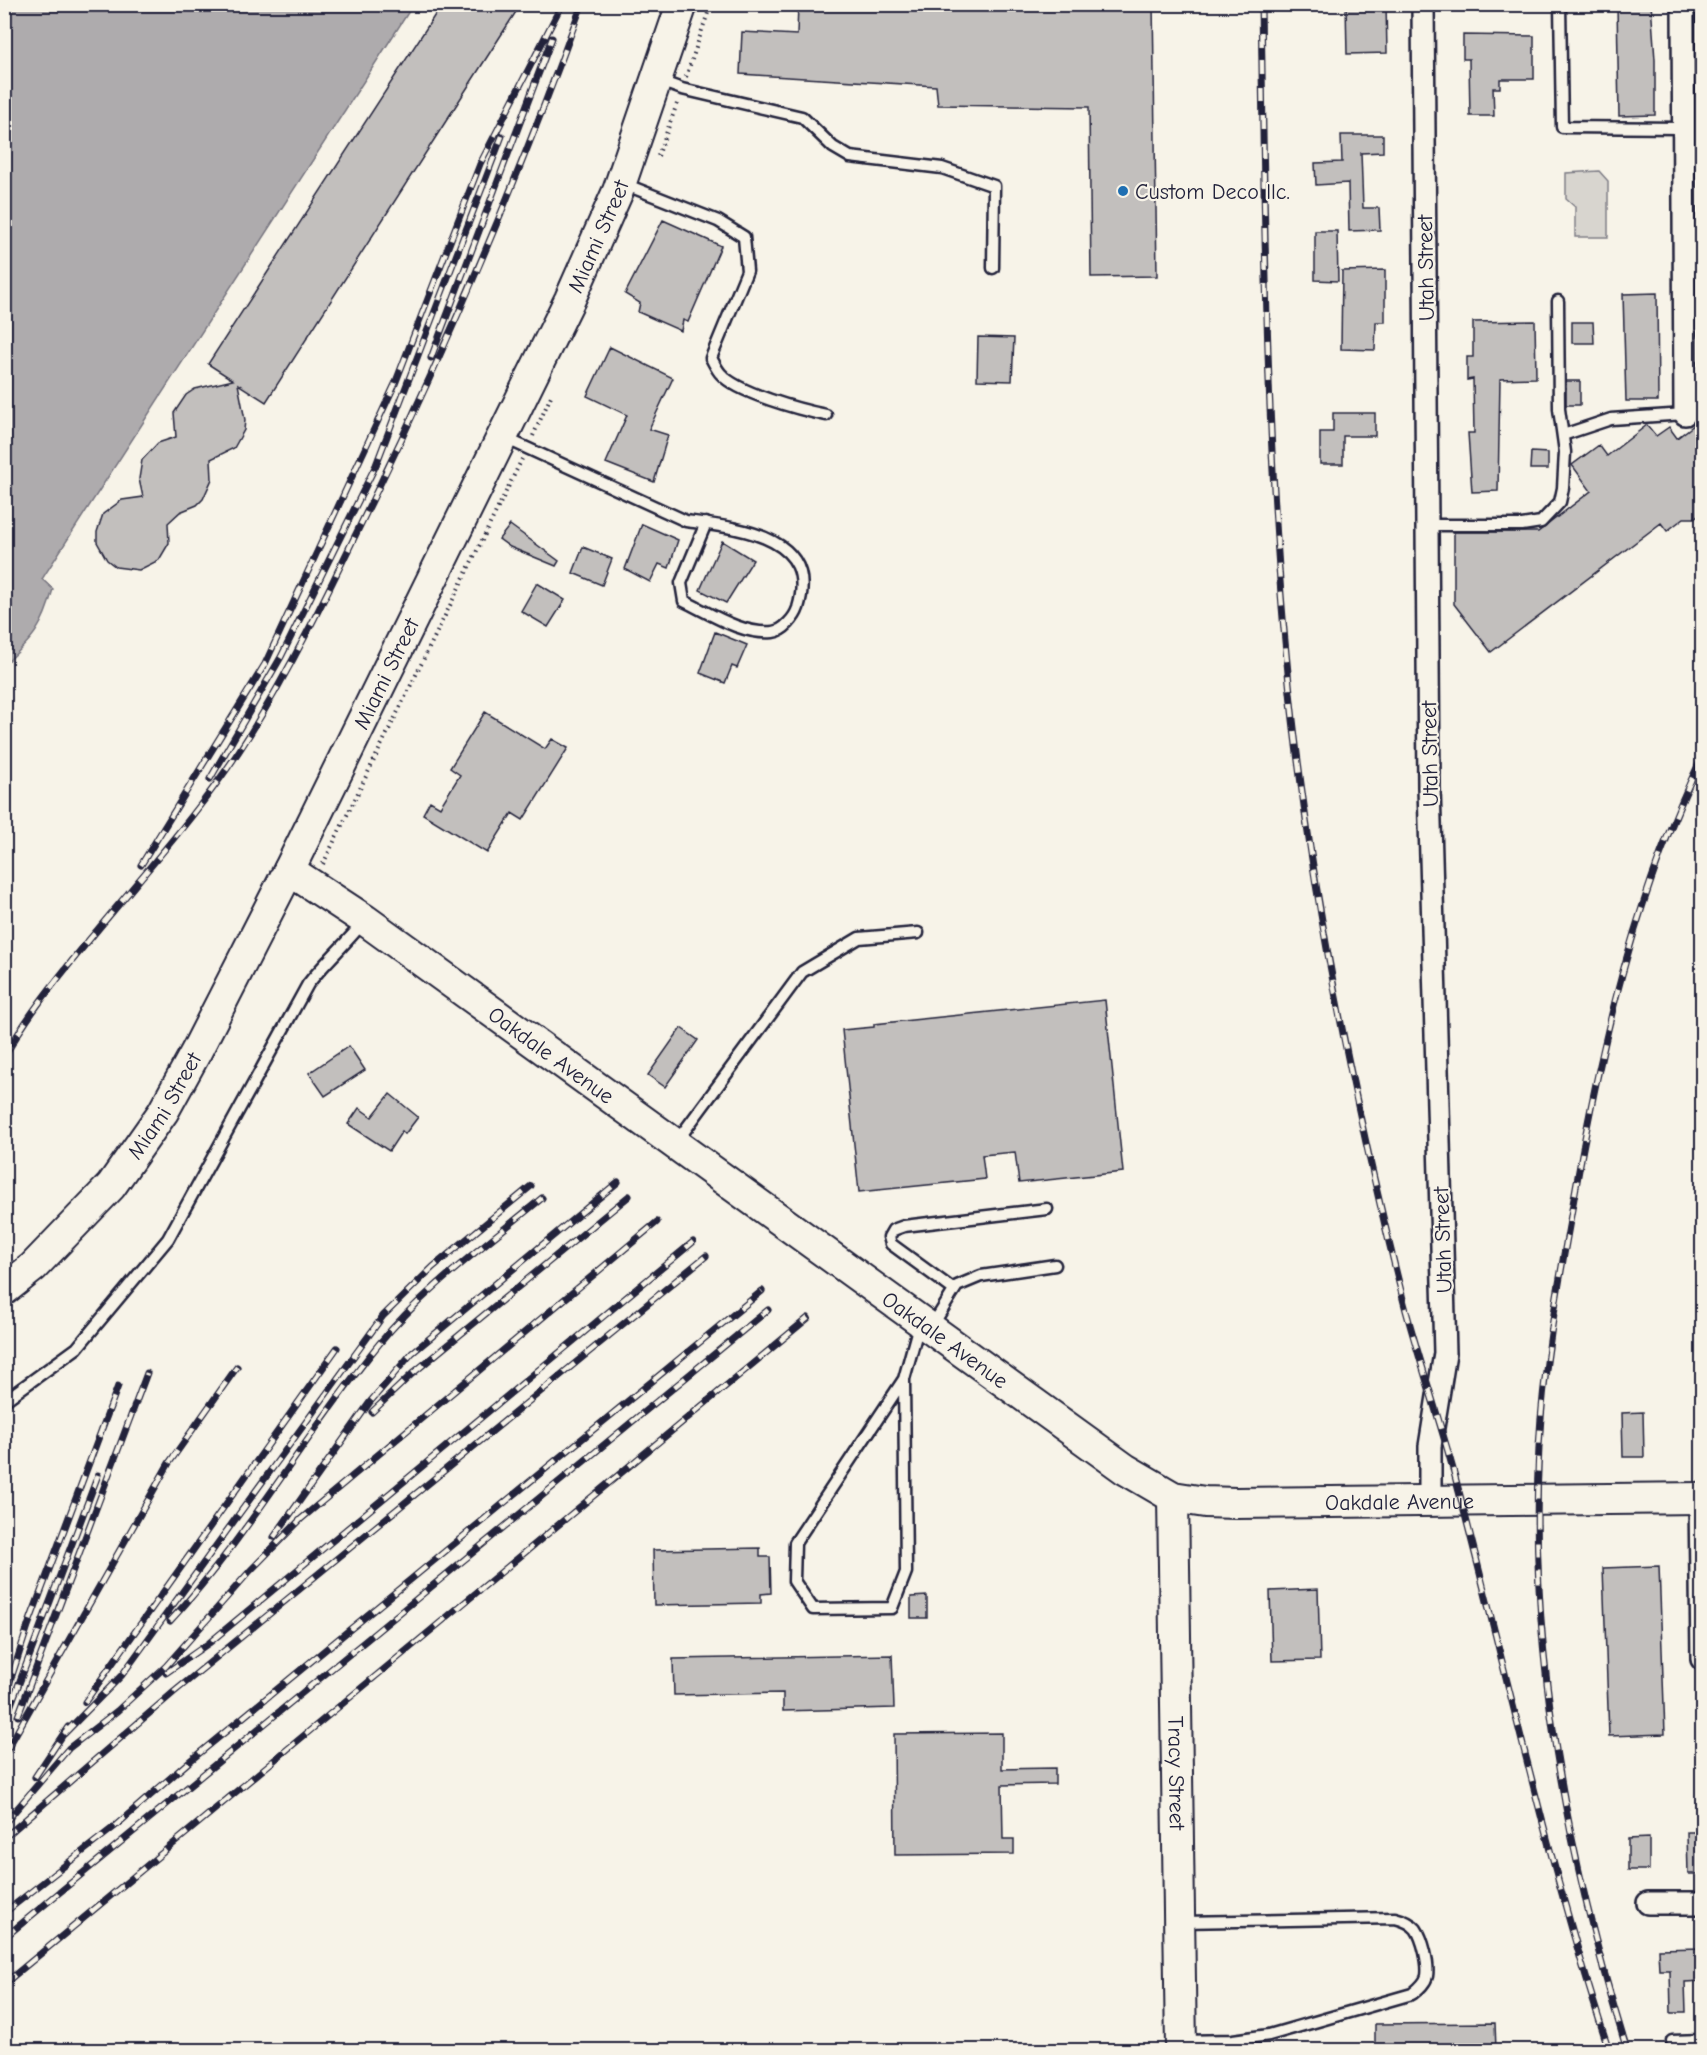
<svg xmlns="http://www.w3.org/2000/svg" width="1707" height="2055" viewBox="0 0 1707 2055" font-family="'Comic Neue',sans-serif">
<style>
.green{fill:#d8d5cf;stroke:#7d7c85;stroke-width:1.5}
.water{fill:#aeabad;stroke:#76747f;stroke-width:1.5}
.building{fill:#c2bfbd;stroke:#22223b;stroke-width:1.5}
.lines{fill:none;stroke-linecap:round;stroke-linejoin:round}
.lane-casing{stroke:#22223b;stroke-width:15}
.street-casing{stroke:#22223b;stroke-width:26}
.secondary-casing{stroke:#22223b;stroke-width:34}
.path{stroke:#22223b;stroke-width:4;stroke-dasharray:1.5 4.5;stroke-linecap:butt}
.lane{stroke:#f7f3e8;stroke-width:10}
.street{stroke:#f7f3e8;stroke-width:21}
.secondary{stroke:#f7f3e8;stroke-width:30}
.rail-casing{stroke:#22223b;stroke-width:7}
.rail{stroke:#f7f3e8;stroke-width:4.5;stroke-dasharray:14;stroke-linecap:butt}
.poi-dot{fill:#1f6fb2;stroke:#f7f3e8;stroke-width:2}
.labels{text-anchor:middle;stroke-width:4.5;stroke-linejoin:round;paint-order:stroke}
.poi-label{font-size:22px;fill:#22223b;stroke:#f7f3e8;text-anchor:start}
.street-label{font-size:22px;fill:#22223b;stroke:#f7f3e8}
</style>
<rect width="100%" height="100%" fill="#f7f3e8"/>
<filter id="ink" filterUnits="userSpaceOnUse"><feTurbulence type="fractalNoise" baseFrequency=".0167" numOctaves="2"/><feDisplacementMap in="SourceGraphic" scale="12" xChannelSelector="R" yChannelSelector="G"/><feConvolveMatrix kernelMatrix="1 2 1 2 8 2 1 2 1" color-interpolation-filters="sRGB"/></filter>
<g filter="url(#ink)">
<path class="green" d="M1599,171L1608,181V237H1575V207L1566,199V173Z"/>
<path class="water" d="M5,4L413,5L42,579L53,589C43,627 33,639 5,664Z"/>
<path class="building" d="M442,4H521L266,402L238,384L245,420L244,430L234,448L211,459L212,479L203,499L197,505L180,512L168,523L169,543L159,560L139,570L116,567L107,560L97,542V532L103,514L122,500L143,497L139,479L142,460L158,443L176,437L174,413L186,395L195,389L233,380L208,364Z
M798,4H1153L1157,276L1091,277L1089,107L938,105L936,86L740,74L742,32L797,35Z
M1346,4H1386L1387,53L1347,54Z
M1617,4H1651L1655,60V115L1619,116Z
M1463,35L1534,36V79H1500V88H1493L1494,116H1470L1469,59H1463Z
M1341,135H1383V152L1361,153L1363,208H1379L1380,230L1349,231L1348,183L1316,185L1315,163L1342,162Z
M663,220L721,246L688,322L683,320L681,331L638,312L640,303L625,294Z
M1315,231H1337L1338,281L1315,280Z
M1385,270V322H1376L1375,350L1341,349L1342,271Z
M1657,293L1658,401H1626L1623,294Z
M1535,321L1536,378L1500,379L1498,491L1472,492L1468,433H1474L1473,379L1467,380V357H1473V322Z
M1572,322H1593L1594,343H1572Z
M978,337L1014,338L1012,381L977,380Z
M610,347L673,378L649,429L668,435L654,482L606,463L627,415L587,396Z
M1566,381H1580V405H1566Z
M1333,413H1375V436H1343V464H1320V432H1333Z
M1702,419V512L1694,518H1684L1667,531L1661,523L1491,652L1454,604V532H1538L1591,491L1572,465L1599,445L1607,456L1647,425L1656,436L1669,427L1677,438Z
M1531,452L1548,453V469H1530Z
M642,524L678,540L669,568L659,564L650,582L625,569Z
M510,525L559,561L556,566L510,547L499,539Z
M722,541L753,560L726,603L700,590Z
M583,547L612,559L602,585L573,573Z
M537,583L565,600L548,627L521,611Z
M715,632L747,645L737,668L732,666L725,683L700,673Z
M485,712L545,749L552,739L568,748L523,820L512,813L487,853L423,814L430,801L440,807L460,775L450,768Z
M1105,1000L1123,1172L1019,1183L1015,1152L982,1155L985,1179L859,1192L842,1030L874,1027V1024Z
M681,1028L698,1040L665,1087L648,1075Z
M349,1046L365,1070L325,1096L309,1073Z
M390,1094L418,1117L405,1134L402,1131L389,1151L348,1124L359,1108L372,1117Z
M1643,1412L1644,1457H1623L1622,1413Z
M760,1548V1557H770L771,1593L761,1594V1603L654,1605L653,1550Z
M1659,1566L1665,1734L1609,1736L1603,1568Z
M1318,1589L1320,1660L1272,1661L1270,1591Z
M927,1596V1618H911V1597Z
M892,1655L894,1708L783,1711V1693L674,1695L673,1659Z
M1002,1733V1769L1055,1768V1784L1002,1785L1003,1839H1014V1854L895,1855L894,1734Z
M1687,1832H1702V1874H1688Z
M1649,1838V1870H1628V1839Z
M1702,1948V1981L1685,1982L1686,2013H1671L1670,1970H1659L1658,1949Z
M1495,2023L1496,2050H1375V2024Z"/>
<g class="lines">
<defs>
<path id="lane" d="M1560,4L1562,127L1683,128
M657,80L682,89L802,117L833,147L850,157L942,168L994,186L993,268
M624,184L718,221L744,237L747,271L711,358C714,363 717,370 721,374C737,393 801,410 826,415
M1563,435L1611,419L1685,414
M505,438L686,521C737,528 820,535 798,608C795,617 784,631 773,632C742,635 711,614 684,601L681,583L706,523
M1427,525H1522L1541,522L1560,502L1563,488L1565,452L1559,409L1558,301
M677,1141L802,972L859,938L918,933
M954,1290L891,1244L889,1237L893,1230L904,1226L1047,1209
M932,1326L957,1286L981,1276L1055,1265
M904,1379L795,1543L794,1581L813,1609L892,1608L906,1572L904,1379L919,1325
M4,1401L77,1348L168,1239L308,984C326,961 347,943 365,920
M1182,2041L1233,2040L1269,2035L1412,1994C1418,1989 1425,1984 1427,1976C1429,1964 1423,1939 1416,1929C1411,1923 1403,1920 1395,1918L1182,1922
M1672,2041L1702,2040"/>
<path id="street" d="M1423,4L1429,787L1445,1353L1430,1446V1502
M1683,4L1685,414
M1700,1498L1702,1659
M1648,1903H1702"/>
<g id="secondary">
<path id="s1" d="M289,870L365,920L1125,1469L1173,1497L1205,1502L1236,1503L1702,1498"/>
<path id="s2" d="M4,1290L33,1267L111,1186L163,1112L196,1052L289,870L570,299L618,191L682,4"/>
<path id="s3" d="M1173,1497L1181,2050"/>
</g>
</defs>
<use href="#lane" class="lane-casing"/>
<use href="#street" class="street-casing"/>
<use href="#secondary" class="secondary-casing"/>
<path class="path" d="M686,77L711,4
M658,156L678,101
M533,436L551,396
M323,864L522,459"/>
<use href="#lane" class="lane"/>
<use href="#street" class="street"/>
<use href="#secondary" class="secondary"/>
<defs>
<path id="rail" d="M1261,4C1265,249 1266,494 1295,737C1318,928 1357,1116 1404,1303C1420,1364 1441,1423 1457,1484C1507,1673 1548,1865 1609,2050
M431,358L552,38
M210,779L281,657L376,465L502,136
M141,865L265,664L395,384L480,164L562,4
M4,1058C27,1015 58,978 89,940C144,873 204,808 250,734C296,660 333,581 371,503C450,340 520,175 582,4
M372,1412L412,1374L629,1196
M274,1537L370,1402L412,1353L618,1182
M170,1621C249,1536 306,1433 379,1344C425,1288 487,1244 542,1198
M166,1673L209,1643L693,1242
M4,1700L28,1626L118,1386
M85,1702L337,1348
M18,1716L147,1373
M4,1723L98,1475
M64,1734L122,1675L383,1316L433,1267L531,1186
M4,1755L169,1463L237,1367
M35,1777L68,1727
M4,1824L69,1748L117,1711L166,1666L250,1571L301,1519L657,1222
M4,1838L174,1692L706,1256
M4,1913L114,1827L191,1760L762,1291
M4,1938L768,1310
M4,1984L808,1318
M1627,2050C1567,1857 1528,1650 1539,1447C1544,1354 1563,1262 1579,1170C1605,1027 1638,889 1702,757"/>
</defs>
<use href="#rail" class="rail-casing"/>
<use href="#rail" class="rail"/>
</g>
</g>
<circle class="poi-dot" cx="1123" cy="191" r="6"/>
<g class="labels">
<g class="poi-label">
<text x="1135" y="199">Custom Deco llc.</text>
</g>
<g class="street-label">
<text dy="8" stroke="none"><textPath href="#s2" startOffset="1218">Miami Street</textPath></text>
<text transform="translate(1425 268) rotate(-91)" y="8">Utah Street</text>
<text dy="8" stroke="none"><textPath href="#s2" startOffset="732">Miami Street</textPath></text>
<text transform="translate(1429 754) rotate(-91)" y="8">Utah Street</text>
<text dy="8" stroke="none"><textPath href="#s1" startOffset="321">Oakdale Avenue</textPath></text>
<text dy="8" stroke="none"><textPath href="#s2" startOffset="246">Miami Street</textPath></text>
<text transform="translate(1442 1240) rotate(-92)" y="8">Utah Street</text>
<text dy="8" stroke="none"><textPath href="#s1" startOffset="807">Oakdale Avenue</textPath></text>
<text dy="8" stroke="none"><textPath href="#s1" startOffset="1311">Oakdale Avenue</textPath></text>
<text dy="8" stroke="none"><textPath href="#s3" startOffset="276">Tracy Street</textPath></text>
</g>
</g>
<rect width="1707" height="2055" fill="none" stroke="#f7f3e8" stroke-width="24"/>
<rect x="12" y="12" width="1683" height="2031" fill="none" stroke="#22223b" stroke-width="2" filter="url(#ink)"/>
</svg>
